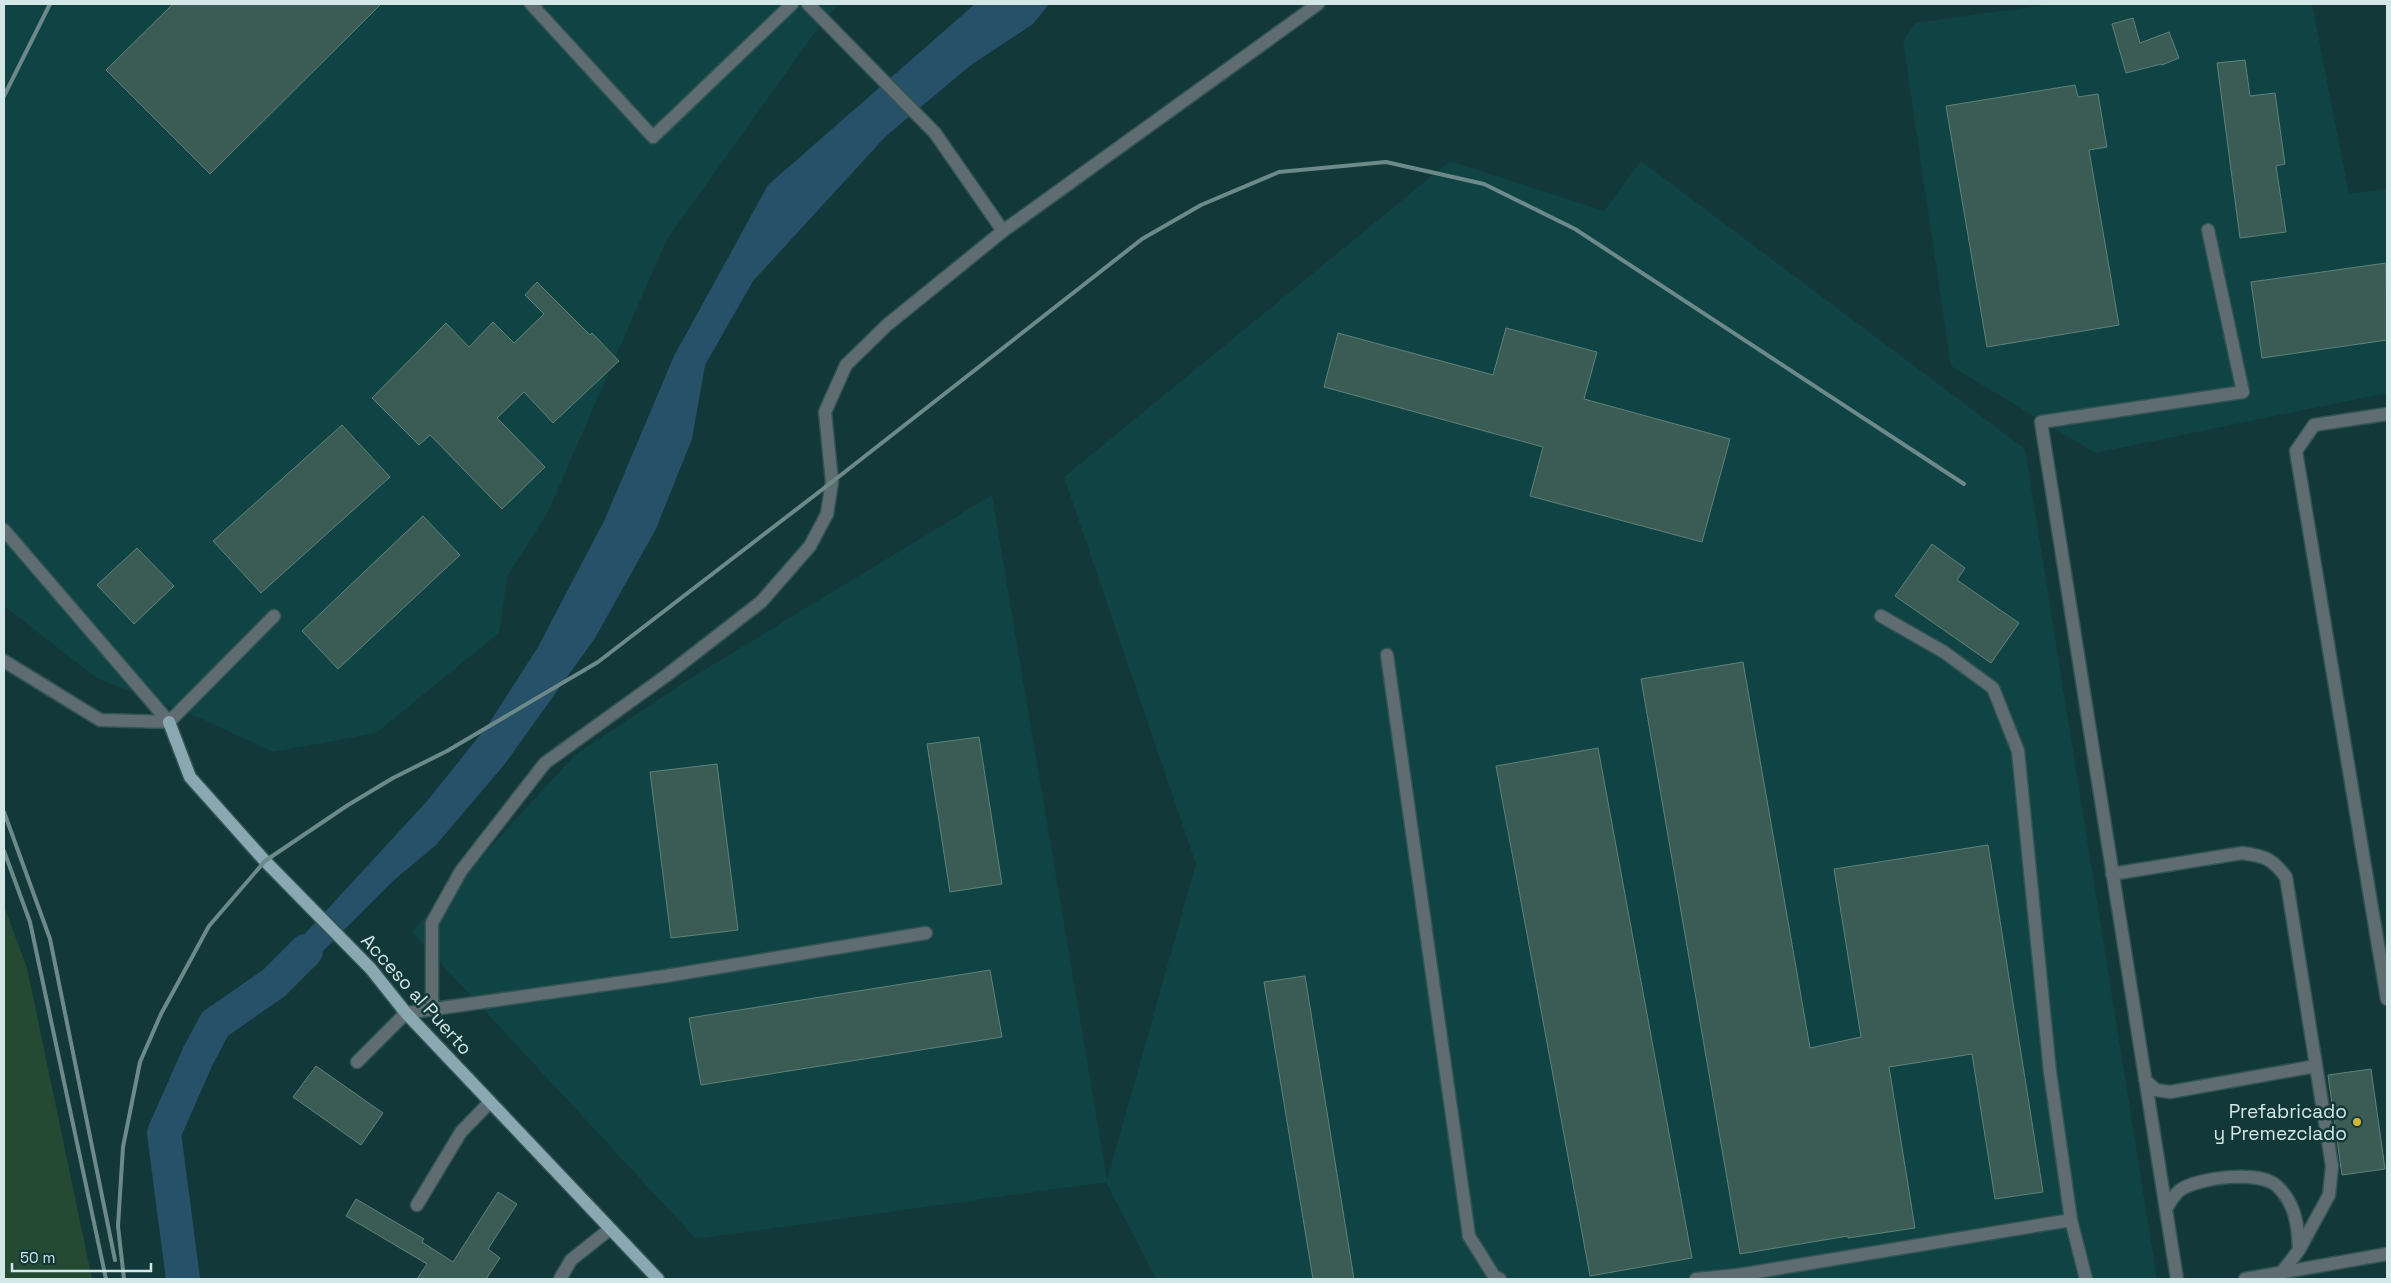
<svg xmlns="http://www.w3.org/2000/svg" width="2391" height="1283" viewBox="0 0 2391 1283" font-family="'Space Grotesk',sans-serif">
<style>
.built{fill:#104344}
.green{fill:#254a34}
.water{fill:#275069}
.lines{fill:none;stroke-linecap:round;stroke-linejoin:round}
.river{stroke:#275069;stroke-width:34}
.building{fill:#3b5c54;stroke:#5f8279}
.minor-casing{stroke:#325455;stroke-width:15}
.major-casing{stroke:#325455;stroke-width:15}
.minor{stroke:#5f6d72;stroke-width:12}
.major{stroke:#8aa8b1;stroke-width:12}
.rail{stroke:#6d8a8b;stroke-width:4}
.poi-dot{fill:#d4b635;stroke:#133839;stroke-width:2}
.labels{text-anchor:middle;stroke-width:5;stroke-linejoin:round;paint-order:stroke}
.street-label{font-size:19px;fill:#d3e7e7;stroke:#133839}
.poi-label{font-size:19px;fill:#d3e7e7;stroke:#133839;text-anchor:end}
</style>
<rect width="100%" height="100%" fill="#133839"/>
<path class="built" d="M4,4H839L824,20L666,241L548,512L507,577L499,633L376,733L273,752L202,719L98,679L4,606Z
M2052,4H2312L2349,194L2387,189V393L2095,453L1951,366L1903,41L1915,23Z
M1450,161L1604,211L1641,161L2025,449L2157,1279H1156L1106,1182L696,1239L412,932L576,754L696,675L992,495L1107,1180L1196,864L1064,477Z"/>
<path class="green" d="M4,906L27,968L92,1279H4Z"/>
<path class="water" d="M975,4H1049L1033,24L971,65L886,136L753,281L705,365L692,439L656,529L595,638L504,765L436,845L393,881L307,967L274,983L289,951L428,800L488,725L538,647L605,519L674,356L768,185Z"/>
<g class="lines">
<path class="river" d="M183,1279L164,1133L198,1056L215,1024L274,983L306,951"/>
</g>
<path class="building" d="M173,4H381L210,174L106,70Z
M2133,18L2140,43L2169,32L2179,58L2162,65L2161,64L2126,73L2112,24Z
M2245,60L2250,96L2275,93L2285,164L2276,166L2286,232L2240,238L2217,63Z
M2075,85L2078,97L2098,94L2107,147L2089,150L2119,325L1987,347L1946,106Z
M2386,263L2387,340L2262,358L2251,282Z
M537,282L590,335L592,333L619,361L553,423L524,392L497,418L545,467L502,509L430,435L419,445L372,398L446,323L469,347L493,322L514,343L544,314L525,295Z
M1506,328L1597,352L1584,399L1730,439L1702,542L1530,496L1543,447L1324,387L1338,333L1493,375Z
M342,425L390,477L261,593L213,541Z
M423,516L460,555L338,669L302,631Z
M1932,544L1965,568L1957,580L2019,623L1991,663L1895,596Z
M137,548L174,586L134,624L97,585Z
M1743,662L1810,1048L1861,1037L1834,869L1988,845L2043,1192L1995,1199L1972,1054L1889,1067L1915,1228L1848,1238V1236L1740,1254L1641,679Z
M979,737L1002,884L950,892L927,744Z
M1598,748L1692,1258L1590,1276L1496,766Z
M717,764L738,930L671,938L650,772Z
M990,970L1002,1037L701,1085L689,1018Z
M1305,976L1354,1279H1313L1264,982Z
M316,1066L383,1113L361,1145L293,1097Z
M2371,1069L2385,1169L2342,1175L2328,1075Z
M498,1192L517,1204L488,1249L500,1258L486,1279H417L427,1264L346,1216L356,1199L424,1239L422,1242L453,1262Z"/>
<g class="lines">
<defs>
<path id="minor" d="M531,4L653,137L792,4
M808,4L935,133L1003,231L1318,4
M2387,414L2314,425L2296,451L2387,999
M4,530L169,722
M1881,616L1944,652L1993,688L2018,751L2050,1072L2071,1220L2086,1279
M1387,655L1469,1236L1494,1276L1500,1279
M4,661L100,720L169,722L274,616
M2112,874L2242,853C2266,856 2272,859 2286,877L2332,1166L2329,1195L2299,1250L2282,1272
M432,1009V923L461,871L545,763L667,675L761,602L810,546L827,514L832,482L825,412L846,365L887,325L1003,231
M357,1062L406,1013L666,976L926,933
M2145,1080L2156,1090L2170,1092L2316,1066
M417,1205L461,1132L490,1102
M2166,1209C2170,1202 2174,1195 2180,1190C2199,1177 2260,1170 2277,1186C2296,1204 2298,1226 2299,1250
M560,1279L571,1260L610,1229
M1696,1279L1738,1275L2071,1220
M2177,1279L2041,422L2243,392L2208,230
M2245,1279L2387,1254"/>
<path id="major" d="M169,722L190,777L265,861L371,969L406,1013L658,1279"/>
</defs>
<use href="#minor" class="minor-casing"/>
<use href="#major" class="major-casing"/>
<use href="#minor" class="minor"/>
<use href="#major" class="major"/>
<path class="rail" d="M4,96L50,4
M4,812L50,939L115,1260
M4,851L30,922L106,1279
M124,1279L118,1226L123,1147L140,1062L161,1014L209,926L265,861L348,805L393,778L447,751L598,662L832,482L1142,239L1201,205L1279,172L1386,162L1484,184L1575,229L1964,484"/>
</g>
<circle class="poi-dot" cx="2357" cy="1122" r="5"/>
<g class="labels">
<g class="street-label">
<text transform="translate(417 994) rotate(48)" y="7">Acceso al Puerto</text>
</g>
<g class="poi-label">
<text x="2347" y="1118">Prefabricado<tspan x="2347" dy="22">y Premezclado</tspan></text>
</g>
</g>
<rect width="2391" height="1283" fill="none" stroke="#d3e7e7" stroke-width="10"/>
<path d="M12 1263v8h139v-8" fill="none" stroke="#d3e7e7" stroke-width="2.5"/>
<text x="20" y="1263" font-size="15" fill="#d3e7e7" stroke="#133839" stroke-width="4" paint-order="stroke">50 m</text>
</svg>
